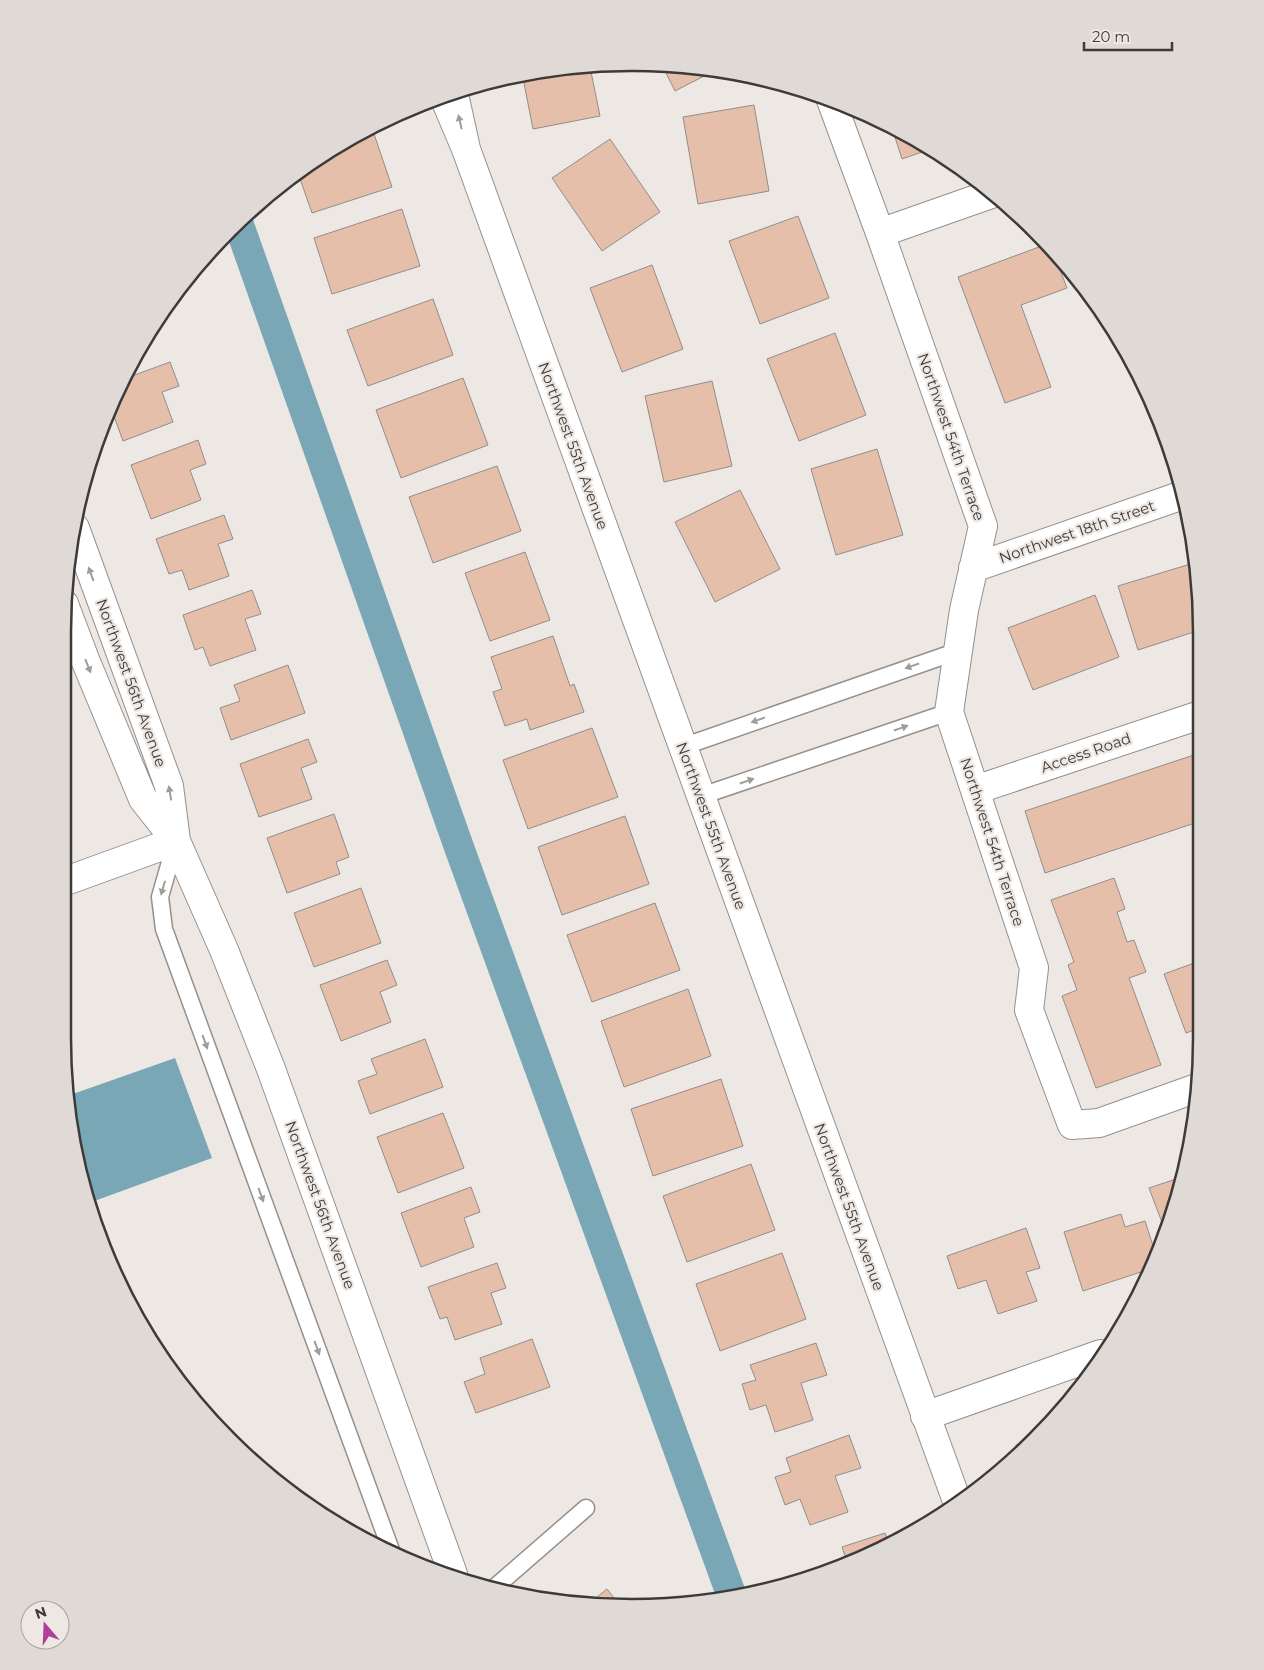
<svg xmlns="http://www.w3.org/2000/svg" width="1264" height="1670" viewBox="0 0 1264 1670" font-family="Montserrat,sans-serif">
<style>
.water{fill:#79a7b5}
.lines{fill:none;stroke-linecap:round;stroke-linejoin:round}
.canal{stroke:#79a7b5;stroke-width:30}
.building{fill:#e6bfaa;stroke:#928d8a}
.lane-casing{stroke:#96908d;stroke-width:19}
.street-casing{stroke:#96908d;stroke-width:30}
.secondary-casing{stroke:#96908d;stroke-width:30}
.lane{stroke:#fff;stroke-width:16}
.street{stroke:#fff;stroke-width:28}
.secondary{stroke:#fff;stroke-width:28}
.oneway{fill:#9e9d9c}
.labels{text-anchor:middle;stroke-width:4.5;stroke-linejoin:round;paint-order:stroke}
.street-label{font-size:15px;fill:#3d3b39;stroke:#eee8e4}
.rim{fill:none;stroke:#3d3b39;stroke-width:2.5}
</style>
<rect width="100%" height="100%" fill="#eee8e4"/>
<path class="water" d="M175,1058L212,1158L89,1203L82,1186L73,1120L77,1119L70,1095Z"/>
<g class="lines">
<path class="canal" d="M238,222L460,850L731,1594"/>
</g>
<path class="building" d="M662,65L714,71L675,91Z
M590,67L600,116L533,129L522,73Z
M754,105L769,191L698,204L683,117Z
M372,128L392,187L312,213L298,173L315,159Z
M892,128L931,149L902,159Z
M610,139L660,212L602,251L552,178Z
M402,209L420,266L332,294L314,238Z
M798,216L829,298L760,324L729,241Z
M1047,244L1053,252L1067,288L1021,305L1051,387L1005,403L958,277Z
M652,265L683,349L622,372L590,288Z
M433,299L453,355L368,386L347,330Z
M835,333L866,415L799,441L767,359Z
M170,362L179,386L162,392L173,422L123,441L111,408L121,380Z
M463,378L488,445L401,478L376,410Z
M712,381L732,466L664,482L645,396Z
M198,440L206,464L190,470L201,500L151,519L131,465Z
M877,449L903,535L836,555L811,469Z
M497,466L521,531L433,563L409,497Z
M740,490L780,569L715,602L675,522Z
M224,515L233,539L218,544L229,576L189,590L182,570L169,574L156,539Z
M525,552L550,620L490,641L465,573Z
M1197,562V631L1138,650L1118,586Z
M252,590L261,614L245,619L256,650L210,666L203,647L195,650L183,615Z
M1095,595L1119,657L1033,690L1008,628Z
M553,636L570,686L574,684L584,712L530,730L527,719L505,726L493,692L502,689L491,657Z
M288,665L305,713L231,740L220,708L240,701L234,685Z
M592,728L618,797L528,829L503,760Z
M308,739L317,762L301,768L312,799L259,817L240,764Z
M1197,754V828L1195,823L1045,873L1025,811Z
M334,814L349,857L336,862L340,874L287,893L267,838Z
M625,816L649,884L562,915L538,847Z
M1114,878L1125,909L1117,912L1127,942L1134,940L1146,972L1129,978L1161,1065L1096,1088L1062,996L1077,990L1068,965L1074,962L1051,900Z
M361,888L381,943L314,967L294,913Z
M655,903L680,970L592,1002L567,935Z
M387,960L397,985L380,992L391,1022L341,1041L320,985Z
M1197,962V1029L1186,1033L1164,974Z
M688,989L711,1056L624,1087L601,1021Z
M425,1039L443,1087L370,1114L358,1081L377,1074L371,1059Z
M721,1079L743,1146L653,1176L631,1109Z
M443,1113L464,1168L398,1193L377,1137Z
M751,1164L775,1230L687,1262L663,1196Z
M1182,1177L1171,1221L1166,1233L1149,1188Z
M471,1187L480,1212L464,1218L474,1247L421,1267L401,1213Z
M1121,1214L1125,1227L1145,1221L1156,1255L1150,1269L1083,1291L1064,1232Z
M1026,1228L1040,1268L1026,1272L1037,1301L998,1314L986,1280L958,1289L947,1256Z
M782,1253L806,1319L720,1351L696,1284Z
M497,1263L506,1288L491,1293L502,1324L455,1340L447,1317L440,1319L428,1287Z
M532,1339L550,1387L476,1413L464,1382L485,1374L480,1358Z
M816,1343L827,1375L801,1383L813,1420L775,1432L766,1405L750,1410L742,1384L756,1380L750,1365Z
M849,1435L861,1468L835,1476L848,1512L810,1525L800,1499L785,1505L775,1477L791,1472L786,1458Z
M1037,1438L1035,1440L1019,1454L1016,1445Z
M885,1533L888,1541L847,1562L842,1547Z
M607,1589L618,1603L592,1601Z"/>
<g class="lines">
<defs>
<path id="lane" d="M682,747L958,651
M701,796L949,712
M176,841L160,897L164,929L392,1553
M494,1588L586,1508"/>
<path id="street" d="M444,97L466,149L454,94
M831,100L880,233L983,526L964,610L949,712L1034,968L1029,1010L1072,1125L1099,1123L1197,1088
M466,149L958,1504
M880,233L991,194
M973,568L1180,496
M975,790L1197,716
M63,882L176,841
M925,1416L1101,1354"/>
<path id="secondary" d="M75,528L169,786L176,841
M64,604L86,662L143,799L176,841L224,950L271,1069L453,1574"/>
</defs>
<use href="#lane" class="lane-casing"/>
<use href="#street" class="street-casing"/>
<use href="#secondary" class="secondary-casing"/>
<use href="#lane" class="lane"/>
<use href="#street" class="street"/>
<use href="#secondary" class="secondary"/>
</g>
<defs><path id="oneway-solid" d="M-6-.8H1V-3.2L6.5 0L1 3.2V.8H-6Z" transform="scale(1.25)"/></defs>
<g class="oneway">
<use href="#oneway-solid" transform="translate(460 122) rotate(-103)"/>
<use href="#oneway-solid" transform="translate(91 574) rotate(-110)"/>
<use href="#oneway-solid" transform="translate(88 666) rotate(68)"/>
<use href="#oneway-solid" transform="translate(912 666) rotate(161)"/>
<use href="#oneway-solid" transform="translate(758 720) rotate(160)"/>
<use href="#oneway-solid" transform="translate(901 728) rotate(-19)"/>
<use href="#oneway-solid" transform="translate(747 781) rotate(-19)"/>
<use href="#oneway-solid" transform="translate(170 793) rotate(-99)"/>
<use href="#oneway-solid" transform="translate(163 888) rotate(106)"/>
<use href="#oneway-solid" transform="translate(205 1042) rotate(70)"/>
<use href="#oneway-solid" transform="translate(261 1195) rotate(70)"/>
<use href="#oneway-solid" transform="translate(317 1348) rotate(70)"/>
</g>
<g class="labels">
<g class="street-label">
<text transform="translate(951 437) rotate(71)" y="5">Northwest 54th Terrace</text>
<text transform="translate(573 446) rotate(70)" y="5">Northwest 55th Avenue</text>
<text transform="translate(1077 532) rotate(-19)" y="5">Northwest 18th Street</text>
<text transform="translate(131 683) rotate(70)" y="5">Northwest 56th Avenue</text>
<text transform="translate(1086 753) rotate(-19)" y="5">Access Road</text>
<text transform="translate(711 826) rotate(70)" y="5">Northwest 55th Avenue</text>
<text transform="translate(992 842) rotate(72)" y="5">Northwest 54th Terrace</text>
<text transform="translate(320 1205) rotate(70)" y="5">Northwest 56th Avenue</text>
<text transform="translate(849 1207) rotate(70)" y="5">Northwest 55th Avenue</text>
</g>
</g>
<path d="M0 0H1264V1670H0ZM632 71H632A561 561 0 0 1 1193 632V1038A561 561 0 0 1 632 1599H632A561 561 0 0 1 71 1038V632A561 561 0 0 1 632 71Z" fill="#e0dad6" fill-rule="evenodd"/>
<path class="rim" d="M632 71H632A561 561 0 0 1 1193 632V1038A561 561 0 0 1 632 1599H632A561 561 0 0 1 71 1038V632A561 561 0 0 1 632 71Z"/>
<g transform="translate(45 1625) rotate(341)"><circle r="24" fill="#eee8e4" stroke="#a7a3a0"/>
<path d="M0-4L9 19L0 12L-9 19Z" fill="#b03e98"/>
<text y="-8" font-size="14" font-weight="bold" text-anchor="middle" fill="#3d3b39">N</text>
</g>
<path d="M1084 42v8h88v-8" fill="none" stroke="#3d3b39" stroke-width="2.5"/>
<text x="1092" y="42" font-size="15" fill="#3d3b39" stroke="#eee8e4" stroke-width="4" paint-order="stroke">20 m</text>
</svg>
